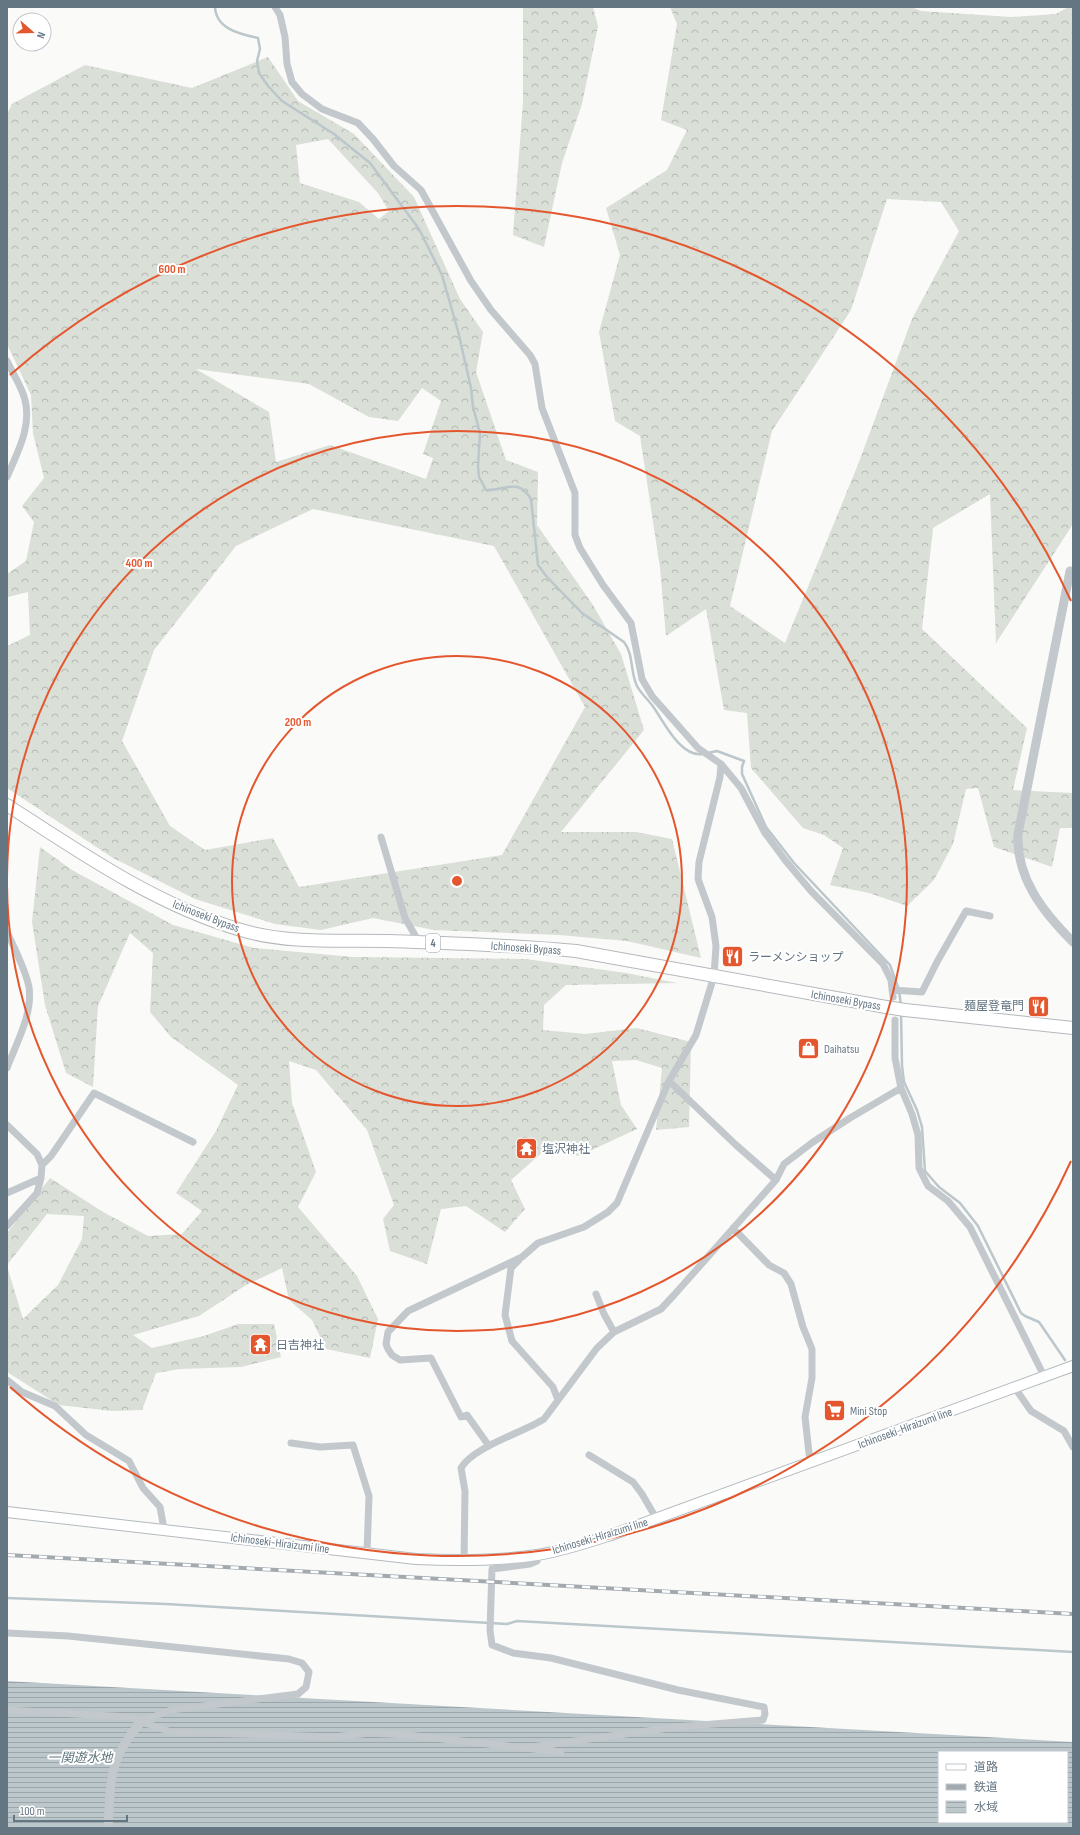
<svg xmlns="http://www.w3.org/2000/svg" width="1080" height="1835" viewBox="0 0 1080 1835" font-family="'Sofia Sans Condensed','Noto Sans JP',sans-serif">
<style>
.forest{fill:url(#forest-crowns);fill-rule:evenodd}
.water{fill:url(#water-rules);fill-rule:evenodd}
.lines{fill:none;stroke-linecap:round;stroke-linejoin:round}
.stream{stroke:#bbc7cb;stroke-width:2.5}
.secondary-casing{stroke:#b3babf;stroke-width:12}
.trunk-casing{stroke:#b4b9bd;stroke-width:14}
.minor{stroke:#c3c8cc;stroke-width:7}
.tertiary{stroke:#c3c8cc;stroke-width:9}
.secondary{stroke:#fff;stroke-width:10}
.trunk{stroke:#fff;stroke-width:12}
.rail-casing{stroke:#a2aab0;stroke-width:4}
.rail{stroke:#fff;stroke-width:2.5;stroke-dasharray:8;stroke-linecap:butt}
.trunk-bridge-casing{stroke:#b4b9bd;stroke-width:14;stroke-linecap:butt}
.trunk-bridge{stroke:#fff;stroke-width:12}
.ring{fill:none;stroke:#e4572e;stroke-width:2}
.labels{text-anchor:middle;stroke-width:4;stroke-linejoin:round;paint-order:stroke}
.shield{fill:#fff;stroke:#939fa8;stroke-width:1}
.shield-label{font-size:11px;font-weight:bold;fill:#657683}
.street-label{font-size:12px;fill:#657683;stroke:#fff}
.poi-label{font-size:12px;fill:#657683;stroke:#fff;text-anchor:start}
.water-label{font-size:13px;font-style:italic;fill:#60757c;stroke:#fff}
.centre{fill:#e4572e;stroke:#fff;stroke-width:2}
.ring-label{font-size:12px;text-anchor:middle;font-weight:bold;fill:#e4572e;stroke:#fff;stroke-width:4;stroke-linejoin:round;paint-order:stroke}
</style>
<defs>
<pattern id="forest-crowns" width="20" height="18" patternUnits="userSpaceOnUse"><rect width="20" height="18" fill="#dadfd7"/><path d="M2 6a3 3 0 1 1 6 0M12 15a3 3 0 1 1 6 0" fill="none" stroke="#b4b9b4"/></pattern>
<pattern id="water-rules" width="6" height="5" patternUnits="userSpaceOnUse"><rect width="6" height="5" fill="#bbc7cb"/><path d="M0 2.5h6" fill="none" stroke="#9ca6aa"/></pattern>
</defs>
<rect width="100%" height="100%" fill="#fafaf8"/>
<path class="forest" d="M523,7H593L598,26L582,104L562,163L544,247L513,235L523,102Z
M670,7H911L921,11L1011,17L1056,14L1068,7H1073V524L996,643L990,494L933,528L922,629L1027,728L1013,790L1073,793V828H1060L1052,867L994,847L978,788L966,789L953,844L934,880L907,906L869,893L830,885L843,848L824,835L803,828L751,768L747,713L724,710L706,609L666,636L660,568L640,436L615,421L599,332L620,255L606,208L667,170L687,130L661,120L677,24ZM887,199L941,202L959,231L912,319L859,462L785,643L730,606L772,431L851,310Z
M268,57L298,101L354,134L414,197L460,299L483,332L476,372L506,460L538,472L537,525L593,605L621,654L644,730L561,832H636L672,839L701,958L627,941L559,935L434,930L373,918L321,930L275,924L195,899L113,858L7,788V646L30,635L28,592L8,597L7,574L26,561L34,522L22,506L44,478L33,433L31,395L7,344V114L12,104L85,65L192,88ZM328,139L378,193L389,211L379,219L359,202L300,183L296,145ZM196,369L309,384L369,417L398,421L422,388L441,401L423,454L433,458L426,479L330,445L276,462L269,412ZM313,509L494,546L585,707L502,855L299,887L273,838L205,850L170,826L122,741L154,650L236,546Z
M40,847L72,870L173,925L254,948L353,957L526,959L626,973L677,983L566,985L544,1005L543,1030L585,1034L637,1028L691,1042L689,1127L656,1130L662,1068L636,1060L612,1061L621,1105L637,1129L579,1156L545,1150L511,1180L525,1209L505,1232L466,1206L441,1209L427,1264L390,1251L383,1219L394,1205L367,1130L316,1070L289,1061L292,1103L316,1172L298,1207L357,1276L378,1319L370,1358L326,1349L312,1320L289,1300L282,1268L246,1285L199,1316L133,1335L152,1348L204,1336L238,1324H274L281,1357L241,1367L180,1369L156,1373L142,1410L112,1411L59,1405L7,1372V1266L23,1319L58,1285L82,1239L84,1216L47,1214L7,1265V1233L50,1178L103,1212L148,1236L182,1234L202,1211L176,1193L216,1131L238,1085L171,1037L150,1012L153,953L130,933L98,1006L93,1087L66,1073L45,1005L32,922Z"/>
<path class="water" d="M7,1681L1073,1742V1828H7ZM939,1752H1067V1822H939Z"/>
<g class="lines">
<path class="stream" d="M215,7C216,29 240,34 258,38L260,49L257,61L259,73L268,86L282,101L334,134L370,163L419,229L442,275L458,331L471,388L473,407L480,433L478,466L479,477L486,490C506,491 517,477 531,499L538,565L547,577L582,613L624,642C634,655 630,672 637,686C641,694 649,700 654,708C664,722 681,758 703,754
M708,753L717,751L744,761L742,767V774L766,827L794,863L890,965L899,990L901,1006
M901,1013L902,1066L904,1082L917,1110L922,1127L925,1171L939,1187L960,1203L978,1226L1021,1313L1025,1316L1039,1322L1065,1360
M7,1598L166,1604L507,1624L517,1621L1073,1652"/>
<defs>
<path id="secondary" d="M7,1512L416,1559C457,1561 497,1561 537,1555C563,1551 589,1542 614,1534L1073,1366"/>
<path id="trunk" d="M7,805C81,853 156,905 241,930C287,944 338,940 386,941C449,943 513,945 576,951L886,1007
M905,1010L1073,1028"/>
</defs>
<use href="#secondary" class="secondary-casing"/>
<use href="#trunk" class="trunk-casing"/>
<path class="minor" d="M275,7L280,15L285,37L287,64L292,82L302,94L322,109L358,123L373,139L394,166L421,190L471,281L491,310L530,355L535,364L542,408L575,493V535L580,548L603,585L631,623L642,679L652,696L698,748L721,764L741,788L765,833L785,860L811,891L883,964L891,980L893,997
M7,361C13,374 22,387 25,400C32,427 17,453 7,477
M381,837L405,918L419,942
M7,932C15,950 25,968 29,987C33,1014 16,1044 7,1068
M892,990L922,992L937,962L966,911L990,916
M895,1020V1058L901,1088L912,1114L918,1135L919,1168L928,1186L948,1201L970,1227L1044,1376
M669,1081L736,1145L776,1180
M7,1125L37,1154L42,1165L41,1178L37,1193L7,1226
M42,1165L51,1156L94,1093L193,1142
M7,1193L41,1178
M733,1228L769,1265L784,1273L791,1284L803,1327L812,1349V1378L805,1417L810,1462
M519,1260L511,1268L505,1315L512,1341L553,1387L558,1400
M596,1294L604,1314L614,1332
M7,1380L22,1392L55,1406L86,1435L129,1461L143,1488L160,1507L164,1529
M1015,1388L1031,1411L1064,1431L1073,1447
M291,1443L320,1447L353,1445L369,1496L367,1553
M489,1446L467,1415L461,1417L431,1358L400,1360L392,1355L388,1349L386,1344L388,1332L408,1311L522,1257L538,1243L584,1227L608,1212L617,1203L669,1081L696,1035L714,976L716,946L712,917L698,879L699,862L720,777L721,764
M589,1455L633,1482L642,1494L656,1518
M464,1561L465,1491L461,1468C473,1447 522,1433 544,1419L597,1348L614,1332L661,1309L674,1295L776,1180L784,1164L813,1142L850,1118L901,1088
M7,1633L68,1636L289,1659L302,1663L309,1672L306,1687L298,1694L171,1710L142,1721
M7,1710L128,1717L171,1732L334,1737L370,1733L407,1735L561,1752
M524,1748L676,1727L763,1720L765,1714L764,1707L678,1690L551,1658L513,1653L492,1645L490,1630L492,1569L530,1564L537,1561L539,1554"/>
<path class="tertiary" d="M1070,571L1018,834C1016,878 1043,912 1073,942
M108,1828C111,1781 108,1758 142,1721"/>
<use href="#secondary" class="secondary"/>
<use href="#trunk" class="trunk"/>
<defs>
<path id="rail" d="M7,1555L1073,1614"/>
</defs>
<use href="#rail" class="rail-casing"/>
<use href="#rail" class="rail"/>
<defs>
<path id="trunk-bridge" d="M886,1007L905,1010"/>
</defs>
<use href="#trunk-bridge" class="trunk-bridge-casing"/>
<use href="#trunk-bridge" class="trunk-bridge"/>
</g>
<g class="ring">
<circle cx="457" cy="881" r="225"/>
<path d="M7 877A450 450 0 1 1 7 885"/>
<path d="M1071 1161A675 675 0 0 1 10 1387M10 375A675 675 0 0 1 1071 601"/>
</g>
<defs>
<symbol id="restaurant-square" viewBox="-11 -11 22 22"><rect x="-9" y="-9" width="18" height="18" rx="4" fill="#e4572e" stroke="#fff"/><path d="M-5-6h1v4h1v-4h1v4h1v-4h1v5L-1.5 .5V6h-2V.5L-5-1ZM5-6V6H3V1.5H1.5Q1.5-4 5-6Z" fill="#fff"/></symbol>
<symbol id="shop-square" viewBox="-11 -11 22 22"><rect x="-9" y="-9" width="18" height="18" rx="4" fill="#e4572e" stroke="#fff"/><path d="M-5-2.5h2.3a2.7 3.5 0 0 1 5.4 0H5L5.5 6h-11ZM-1.5-2.5h3a1.5 2.3 0 0 0-3 0Z" fill="#fff"/></symbol>
<symbol id="temple-square" viewBox="-11 -11 22 22"><rect x="-9" y="-9" width="18" height="18" rx="4" fill="#e4572e" stroke="#fff"/><path d="M0-6L5-2H3V0L6.5 2.5H4V6H1.5V3h-3V6H-4V2.5H-6.5L-3 0V-2H-5Z" fill="#fff"/></symbol>
<symbol id="supermarket-square" viewBox="-11 -11 22 22"><rect x="-9" y="-9" width="18" height="18" rx="4" fill="#e4572e" stroke="#fff"/><path d="M-6-5.5h2.5l.6 2H6L4.5 2H-2.5L-4.4-4H-6ZM-1.5 3.2a1.3 1.3 0 1 0 .1 0ZM3 3.2a1.3 1.3 0 1 0 .1 0Z" fill="#fff"/></symbol>
</defs>
<g fill-rule="evenodd">
<use href="#restaurant-square" x="720" y="944" width="25" height="25"/>
<use href="#restaurant-square" x="1026" y="994" width="25" height="25"/>
<use href="#shop-square" x="796" y="1036" width="25" height="25"/>
<use href="#temple-square" x="514" y="1136" width="25" height="25"/>
<use href="#temple-square" x="248" y="1332" width="25" height="25"/>
<use href="#supermarket-square" x="822" y="1398" width="25" height="25"/>
</g>
<g class="labels">
<rect class="shield" x="426" y="934" width="14" height="18" rx="3"/>
<g class="shield-label">
<text x="433" y="947">4</text>
</g>
<g class="street-label">
<text transform="translate(206 916) rotate(21)" y="4">Ichinoseki Bypass</text>
<text transform="translate(526 948) rotate(4)" y="4">Ichinoseki Bypass</text>
<text transform="translate(846 1000) rotate(10)" y="4">Ichinoseki Bypass</text>
<text transform="translate(905 1428) rotate(-20)" y="4">Ichinoseki-Hiraizumi line</text>
<text transform="translate(600 1536) rotate(-17)" y="4">Ichinoseki-Hiraizumi line</text>
<text transform="translate(280 1543) rotate(7)" y="4">Ichinoseki-Hiraizumi line</text>
</g>
<g class="poi-label">
<text x="748" y="961">ラーメンショップ</text>
<text x="1024" y="1010" text-anchor="end">麺屋登竜門</text>
<text x="824" y="1053">Daihatsu</text>
<text x="542" y="1153">塩沢神社</text>
<text x="276" y="1349">日吉神社</text>
<text x="850" y="1415">Mini Stop</text>
</g>
<g class="water-label">
<text x="80" y="1762">一関遊水地</text>
</g>
</g>
<circle cx="457" cy="881" r="6" class="centre"/>
<g class="ring-label">
<text x="172" y="273">600 m</text>
<text x="139" y="567">400 m</text>
<text x="298" y="726">200 m</text>
</g>
<rect width="1080" height="1835" fill="none" stroke="#657683" stroke-width="16"/>
<rect x="938" y="1751" width="130" height="72" fill="#ffffff" stroke="#c1c8cd"/>
<rect x="946" y="1764" width="20" height="6" fill="#ffffff" stroke="#c1c8cd"/>
<text x="974" y="1771" font-size="12" fill="#657683">道路</text>
<rect x="946" y="1784" width="20" height="6" fill="#a2aab0" stroke="#c1c8cd"/>
<text x="974" y="1791" font-size="12" fill="#657683">鉄道</text>
<rect x="946" y="1801" width="20" height="12" fill="url(#water-rules)" stroke="#c1c8cd"/>
<text x="974" y="1811" font-size="12" fill="#657683">水域</text>
<g transform="translate(32 32) rotate(110)"><circle r="19" fill="#ffffff" stroke="#c1c8cd"/>
<path d="M0-3L7 15L0 10L-7 15Z" fill="#e4572e"/>
<text y="-6" font-size="11" font-weight="bold" text-anchor="middle" fill="#657683">N</text>
</g>
<path d="M14 1815v6h113v-6" fill="none" stroke="#657683" stroke-width="2"/>
<text x="20" y="1815" font-size="12" fill="#657683" stroke="#ffffff" stroke-width="3" paint-order="stroke">100 m</text>
</svg>
